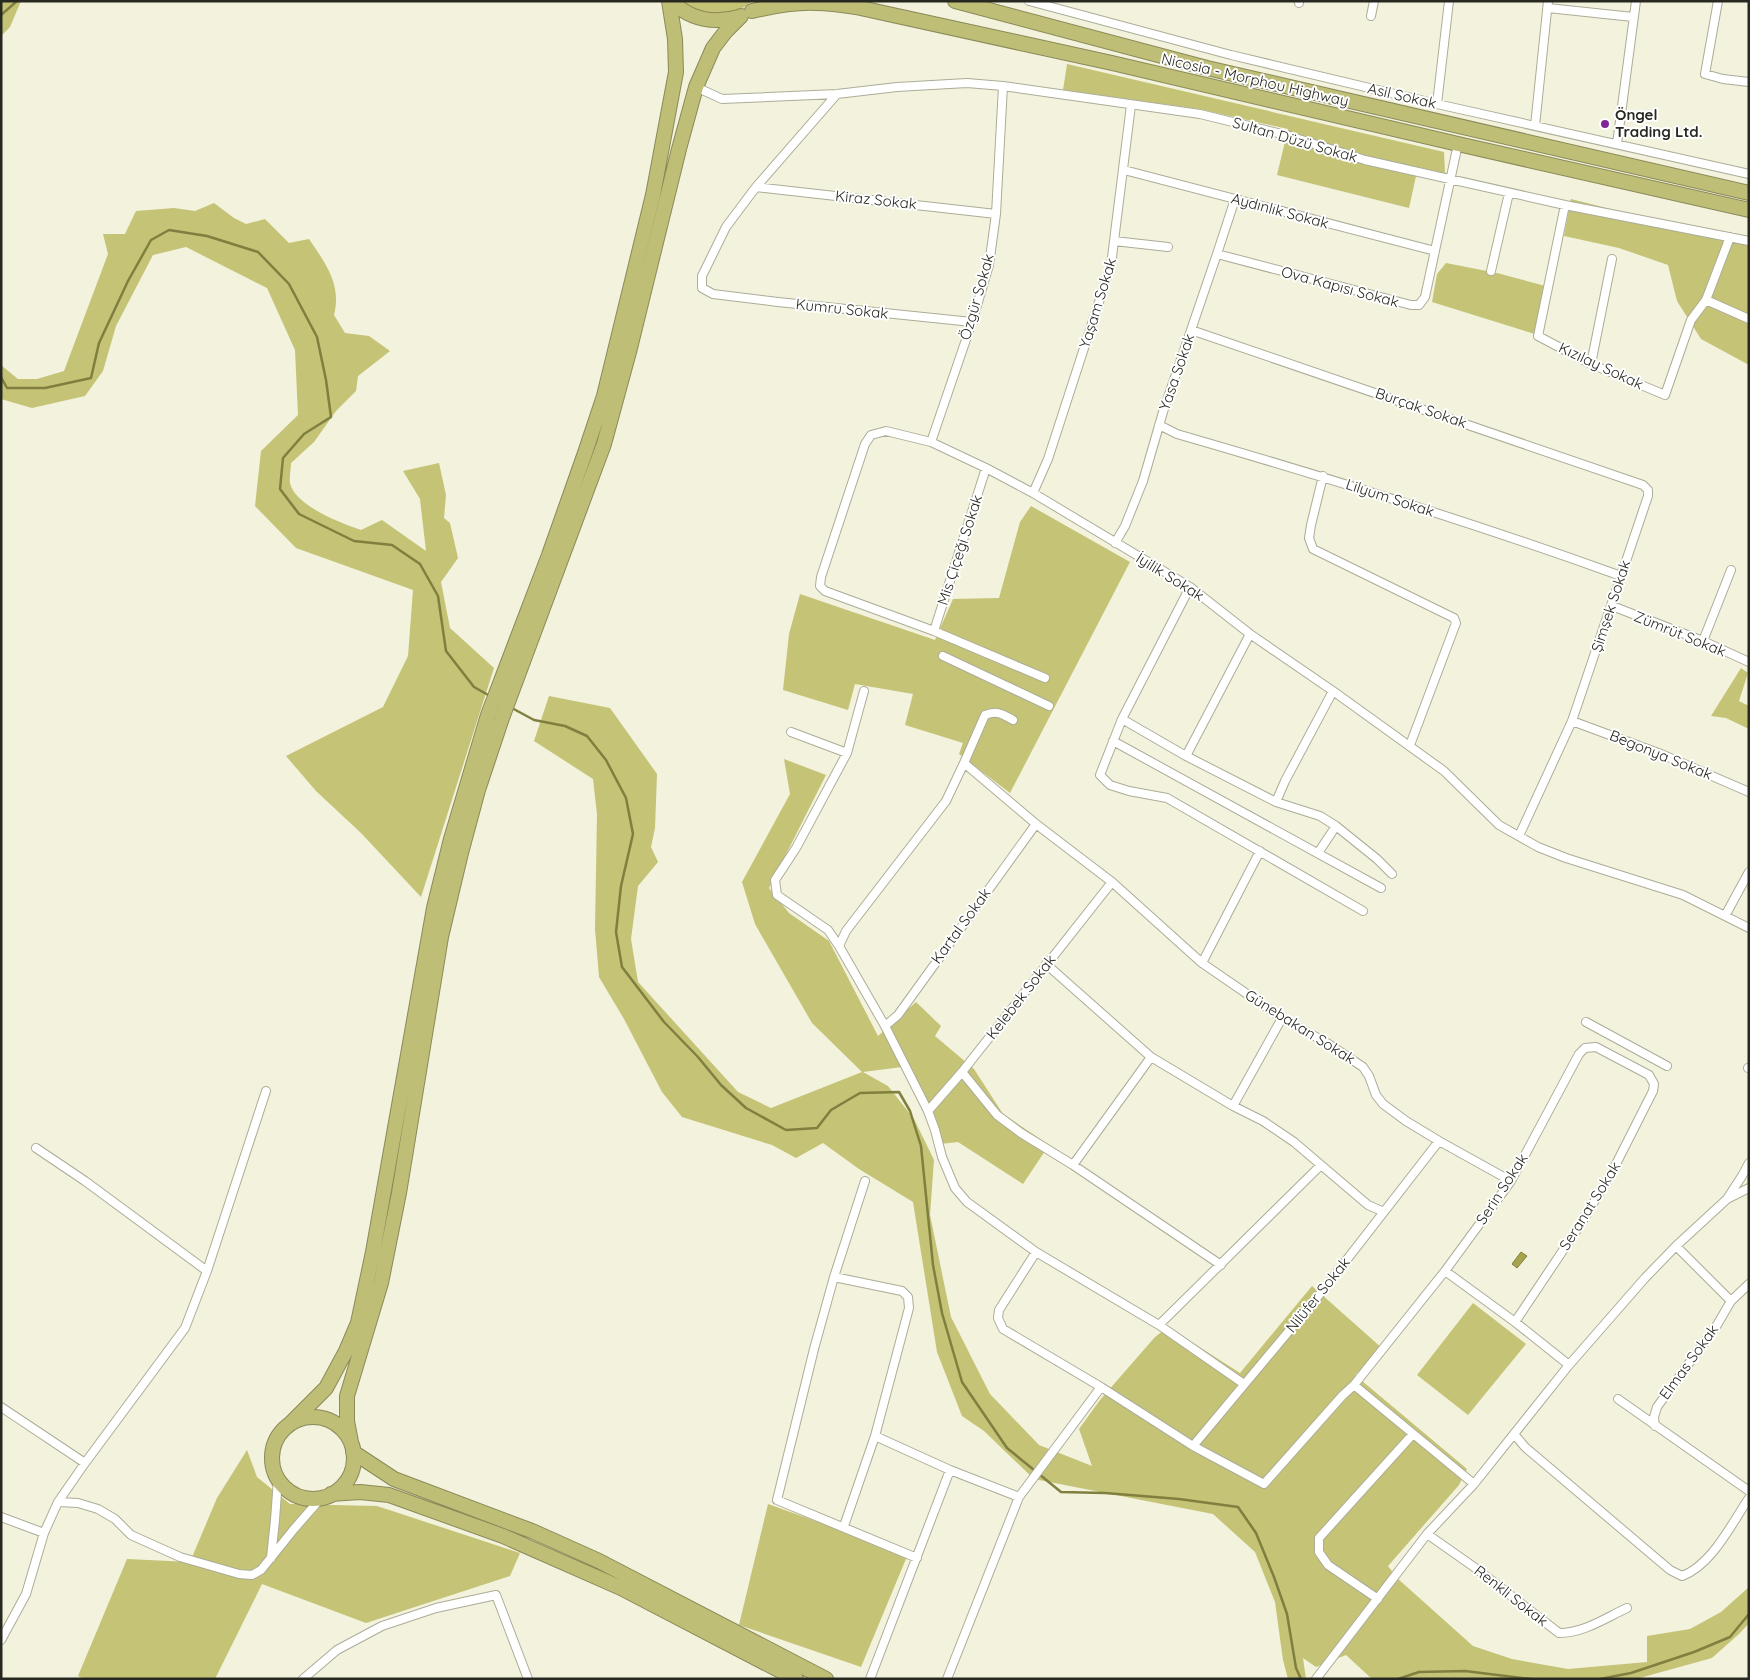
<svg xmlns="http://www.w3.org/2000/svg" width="1750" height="1680" viewBox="0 0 1750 1680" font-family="Quicksand,sans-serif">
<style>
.green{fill:#c4c376}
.water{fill:#a6a44c;stroke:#807f3f}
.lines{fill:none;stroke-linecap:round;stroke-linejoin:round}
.stream{stroke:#807f3f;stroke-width:2.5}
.street-casing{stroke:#acac98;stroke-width:10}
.highway-casing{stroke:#8a8a59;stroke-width:16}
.street{stroke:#fff;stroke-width:8}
.highway{stroke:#bfbe77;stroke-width:14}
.poi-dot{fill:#7e2897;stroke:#fff;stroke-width:2}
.labels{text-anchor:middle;stroke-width:4;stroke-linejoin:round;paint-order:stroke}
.street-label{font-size:15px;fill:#272820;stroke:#fff}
.poi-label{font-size:15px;font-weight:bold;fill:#272820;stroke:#fff;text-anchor:start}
</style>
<rect width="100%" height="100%" fill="#f2f2dd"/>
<path class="green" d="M1,1H21L10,27L1,36Z
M680,1H752C739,14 715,18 698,12C692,9 686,5 680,1Z
M1067,64L1444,152L1445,173L1418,167L1409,208L1277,175L1288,129L1199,109L1063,90Z
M1571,199L1749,244V365L1701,339L1677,301L1668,265L1619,248L1564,236Z
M214,203L234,218L246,224L265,219L289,243L309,239C325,263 342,284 334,315L345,333L369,336L390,351L358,376L356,391L336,411L314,442L291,463C291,469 289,477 290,483C295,506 341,523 361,530L382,520L426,551L420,499L403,471L439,463L446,495L444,518L450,523L458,558L441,582L450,628L494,668L421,897L361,833L316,791L286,756L383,707L408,656L413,590L296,548L255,506L261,451L298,415L295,350L267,288L186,247L153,255L116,326L103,371L85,396L32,408L1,399V363L2,366L18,379H37L64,371L108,254L103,234H125L136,211L174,208L195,211Z
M1446,263L1497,273L1549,287L1538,335L1432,302L1437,274Z
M1031,506L1130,562L1010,793L959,754L963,743L905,725L913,694L855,684L848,710L783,690L789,634L800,594L935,640L953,599L999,598L1020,522Z
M1741,668L1748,673L1739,701L1749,706V729L1726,718L1711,716Z
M549,696L610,708L657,774L655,828L651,847L658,862L638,886L631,939L638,982L738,1092L771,1108L862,1072L812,1023L755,924L742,882L790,794L784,759L826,775L769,888L789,913L829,941L878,1036L916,1002L941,1026L935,1036L974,1069L1003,1114L1049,1145L1023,1184L958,1142L940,1144L902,1067L863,1072L888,1086L914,1119L934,1160L930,1215L951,1317L990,1394L1039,1445L1092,1466L1079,1429L1100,1400L1155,1337L1168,1327L1240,1373L1312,1286L1383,1349L1355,1375L1467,1469L1459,1485L1388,1566L1397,1578L1473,1646L1512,1659L1568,1669L1647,1662V1636L1690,1629L1721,1612L1749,1587V1623L1740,1633L1712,1658L1636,1679H1372L1346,1655L1316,1667L1303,1658L1306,1679H1288L1283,1660L1275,1602L1255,1552L1213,1514L1034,1479L984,1431L962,1416L937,1352L913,1202L859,1169L823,1143L796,1158L772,1145L682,1117L662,1092L624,1019L599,977L595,929L597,814L593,779L534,741Z
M1473,1303L1526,1344L1468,1415L1417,1375Z
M247,1450L257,1477L290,1504L377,1506L520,1553L510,1576L366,1623L262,1584L215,1679H84L78,1676L127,1559L190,1562L217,1498Z
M768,1504L908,1554L861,1667L739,1625Z"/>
<path class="water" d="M1521,1252L1527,1256L1517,1268L1512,1264Z"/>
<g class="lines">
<path class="stream" d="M1,15L17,1
M1,377L7,388H45L91,378L99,343L128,281L151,240L169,230L207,236L258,252L289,284L317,337L326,380L331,417L304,434L283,458L280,489L299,514L354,541L392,545L420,564L438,596L446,651L474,687L490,696
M510,707L534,720L565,726L587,736L606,760L626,798L633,834L621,886L616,932L622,967L664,1022L698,1057L721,1085L746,1108L786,1130L817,1128L831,1110L860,1093L899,1092L910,1111L921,1146L933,1265L942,1313L962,1382L1007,1448L1061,1492L1105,1493L1179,1499L1238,1507L1256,1533L1274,1577L1287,1614L1296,1668L1301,1679
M1398,1679L1419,1672L1465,1671L1531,1679
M1600,1679L1631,1673L1694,1652L1730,1637L1749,1614"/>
<defs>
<path id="street" d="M1029,1L1231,55L1437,104L1749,174
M1718,1L1705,74L1723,79L1749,82
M1299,3V1
M1548,8L1633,17
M1371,16L1374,1
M696,87L722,99L837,94L897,87L967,83L1003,86L1200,114L1286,135L1365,160L1565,205L1749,241
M837,94L756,187L726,227L702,276V288L713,294L778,302L972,322
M1437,104L1449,1
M1535,126L1548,1
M1617,144L1636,1
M1124,170L1435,251
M756,187L996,214
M1565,205L1538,336L1591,364L1665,395L1691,320L1706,300L1730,237
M1114,241L1168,247
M1217,254L1411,305H1419L1425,297L1458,144
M1491,271L1509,193
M1706,300L1749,319
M1191,330L1643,485L1648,490V496L1572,721L1519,836
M1591,364L1612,259
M1159,425L1177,434C1326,477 1474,523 1621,576
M931,442L972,322L989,265L996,214L1003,86
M1323,476L1311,525L1309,538L1313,549L1454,618L1456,623L1410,745
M1033,493L1048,459L1111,265L1131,105
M1115,543L1125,526L1143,481L1163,412L1217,254L1235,199
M1190,587L1122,719L1100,775L1110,785L1129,791L1167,798L1363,911
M1612,606L1703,641L1749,662
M934,631L986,468
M1703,641L1731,570
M943,656L1049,706
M1045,678L934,631L825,591L820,586L821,577L865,444L871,435L886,431L931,442L986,468L1033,493L1190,587L1250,634L1333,691L1444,771L1499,825L1538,847L1566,858L1683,895L1749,928
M1122,719L1186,756L1276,802L1320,816L1336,826L1318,853
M1572,721L1661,754L1749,792
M791,732L847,753
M1113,741L1381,888
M1186,756L1250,634
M964,763L985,715C997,710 1002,714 1013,720
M1276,802L1285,781L1333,691
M1336,826L1377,859L1392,874
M1725,916L1749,872
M839,946L828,930L777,895L775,880L796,848L847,753L864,691
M1202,963L1260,851
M1046,964L1151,1057L1233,1106L1263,1121L1294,1142L1368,1205L1384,1212
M1586,1022L1667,1066
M885,1026L898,1015L1036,824
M1748,1068H1749
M962,1072L997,1115L1021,1133L1073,1165L1221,1265
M1233,1106L1282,1018
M928,1111L962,1072L1112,882
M36,1148L85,1181L207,1271
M1073,1165L1151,1057
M865,1181L834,1277L814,1349L777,1500L917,1558
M1729,1198L1749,1188
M1676,1246L1731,1301
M1036,1252L999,1310L998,1318L1003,1329L1101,1387L1193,1446L1264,1484L1342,1396L1354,1385L1445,1271L1511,1181L1579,1054L1585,1048L1596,1047L1649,1075L1654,1084L1653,1091L1612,1172L1582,1222L1515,1322
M1445,1271L1515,1322L1569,1365
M834,1277L902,1291L908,1297L909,1308L875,1436L844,1526
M1159,1325L1321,1165
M1244,1384L1159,1325L1036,1252L967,1202L955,1188L942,1157L935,1130L928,1111L885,1026L839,946L846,931L946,801L964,763L1036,824L1112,882L1202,963L1282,1018L1327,1043L1363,1067L1369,1076L1376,1095L1383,1104L1406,1121L1439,1141L1511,1181
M1354,1385L1474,1484
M1618,1399L1749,1491
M1,1407L85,1463
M1655,1426L1654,1417L1657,1407L1717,1325L1731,1301L1749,1284
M1514,1434L1525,1447L1670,1570L1682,1576C1712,1565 1732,1523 1749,1498
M875,1436L950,1470L1019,1497
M1193,1446L1324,1289L1439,1141
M58,1502L78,1503L98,1509L115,1519L131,1535L180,1557L239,1574L252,1575L261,1570L294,1529L322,1497
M1,1517L44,1533
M1427,1534L1474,1567L1559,1633C1584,1633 1605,1618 1627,1608
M271,1558L275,1520L278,1479
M1378,1599L1328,1565L1319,1552V1538L1413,1434
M1,1640L26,1594L44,1533L58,1502L85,1463L185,1328L207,1271L266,1091
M303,1679L337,1650L382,1626L436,1608L496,1595L528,1679
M870,1679L950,1470
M947,1679L1019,1497L1101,1387
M1316,1679L1427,1534L1474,1484L1569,1365L1645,1278L1676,1246L1727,1199L1742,1176L1749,1163"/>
<path id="highway" d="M671,1C691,20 713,24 739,17
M955,1L1207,68L1749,193
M752,11C773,6 794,2 816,3C829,3 843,5 856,7L1112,63L1458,144L1749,210
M272 1458a41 41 0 1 1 82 0a41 41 0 1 1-82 0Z
M291,1423L326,1388L346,1351L358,1323L373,1252L434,908L451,839L488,715L549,555L585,453L604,396L653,195L676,72L675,39L669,1
M351,1442L347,1421V1396L381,1283L399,1193L441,937L461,853L478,790L502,718L604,444L629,352L679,149L696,87L713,48L726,31L741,16
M353,1452L394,1479L532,1531L599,1561L826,1679
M331,1494L360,1492L389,1495L503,1536L621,1588L796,1679"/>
</defs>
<use href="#street" class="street-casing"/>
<use href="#highway" class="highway-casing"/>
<use href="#street" class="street"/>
<use href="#highway" class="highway"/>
</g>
<circle class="poi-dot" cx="1605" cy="124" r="5"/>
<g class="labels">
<g class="street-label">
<text transform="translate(1255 80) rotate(13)" y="5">Nicosia - Morphou Highway</text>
<text transform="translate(1402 96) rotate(13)" y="5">Asil Sokak</text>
<text transform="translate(1295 140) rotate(16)" y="5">Sultan Düzü Sokak</text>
<text transform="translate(876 200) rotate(6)" y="5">Kiraz Sokak</text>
<text transform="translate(1280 211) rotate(15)" y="5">Aydınlık Sokak</text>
<text transform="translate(1340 287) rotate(15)" y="5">Ova Kapısı Sokak</text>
<text transform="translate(977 297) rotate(-74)" y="5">Özgür Sokak</text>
<text transform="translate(1098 303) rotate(-73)" y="5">Yaşam Sokak</text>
<text transform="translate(842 309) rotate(6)" y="5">Kumru Sokak</text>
<text transform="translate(1601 366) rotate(25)" y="5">Kızılay Sokak</text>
<text transform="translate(1177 372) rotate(-71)" y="5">Yasa Sokak</text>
<text transform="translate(1421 408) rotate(19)" y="5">Burçak Sokak</text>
<text transform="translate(1390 498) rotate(18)" y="5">Lilyum Sokak</text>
<text transform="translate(960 550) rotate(-72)" y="5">Mis Çiçeği Sokak</text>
<text transform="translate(1170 577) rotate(32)" y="5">İyilik Sokak</text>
<text transform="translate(1611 606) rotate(-72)" y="5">Şimşek Sokak</text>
<text transform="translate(1680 634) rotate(22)" y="5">Zümrüt Sokak</text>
<text transform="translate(1661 755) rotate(22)" y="5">Begonya Sokak</text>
<text transform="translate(961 926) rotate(-54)" y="5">Kartal Sokak</text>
<text transform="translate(1021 997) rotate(-52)" y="5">Kelebek Sokak</text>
<text transform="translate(1300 1027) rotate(32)" y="5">Günebakan Sokak</text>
<text transform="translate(1502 1189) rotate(-57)" y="5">Serin Sokak</text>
<text transform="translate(1590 1206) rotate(-58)" y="5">Seranat Sokak</text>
<text transform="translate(1318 1295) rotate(-51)" y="5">Nilüfer Sokak</text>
<text transform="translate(1689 1362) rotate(-54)" y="5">Elmas Sokak</text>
<text transform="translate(1511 1596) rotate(38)" y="5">Renkli Sokak</text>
</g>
<g class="poi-label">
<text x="1615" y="120">Öngel<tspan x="1615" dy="17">Trading Ltd.</tspan></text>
</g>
</g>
<rect width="1750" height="1680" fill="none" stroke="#272820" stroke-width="5"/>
</svg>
